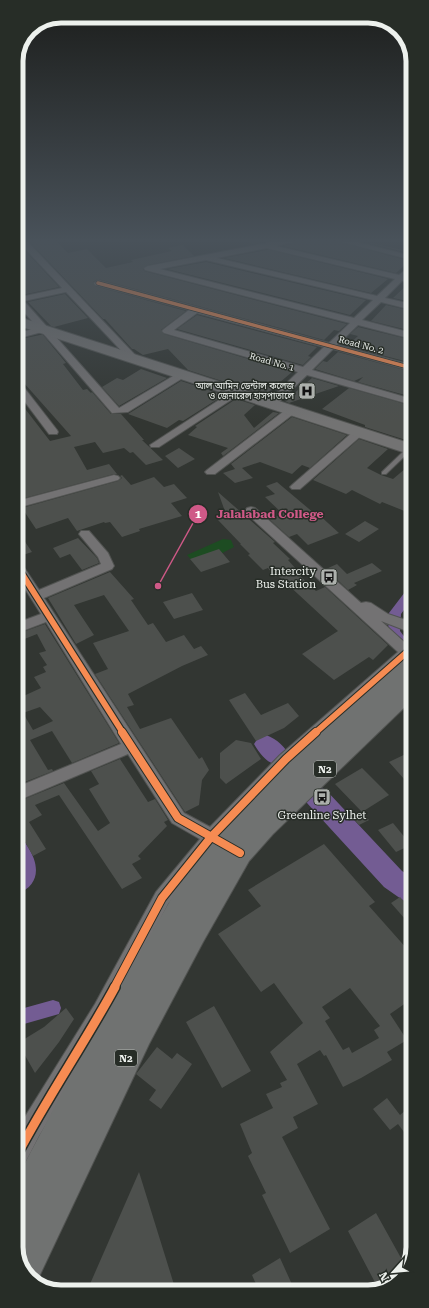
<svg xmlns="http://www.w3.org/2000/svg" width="429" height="1308" viewBox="0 0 429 1308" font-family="'Roboto Serif','Noto Sans Bengali',serif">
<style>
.green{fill:#1d4c22}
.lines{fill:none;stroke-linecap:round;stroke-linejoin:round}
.canal{fill:#735c93;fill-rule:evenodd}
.river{fill:#735c93;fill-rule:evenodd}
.building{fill:#4d504d;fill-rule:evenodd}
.service-casing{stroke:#515351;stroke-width:2}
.minor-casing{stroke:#515351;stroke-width:2}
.primary-casing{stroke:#515351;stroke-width:2}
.trunk-casing{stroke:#515351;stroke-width:2}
.service{fill:#737273;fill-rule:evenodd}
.minor{fill:#737273;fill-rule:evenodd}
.primary{fill:#737373;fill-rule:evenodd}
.trunk{fill:#707271;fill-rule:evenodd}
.cycleway-far3-casing{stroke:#272d27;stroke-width:5}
.cycleway-far2-casing{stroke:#272d27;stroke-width:8}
.cycleway-far1-casing{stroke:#272d27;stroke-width:10}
.cycleway-casing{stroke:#272d27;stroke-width:12}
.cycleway-far3{stroke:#f68b52;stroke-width:3.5}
.cycleway-far2{stroke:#f68b52;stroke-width:6}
.cycleway-far1{stroke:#f68b52;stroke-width:8}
.cycleway{stroke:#f68b52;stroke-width:9}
.labels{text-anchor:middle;stroke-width:3;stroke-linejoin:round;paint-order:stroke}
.far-street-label{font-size:9px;fill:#edf1ed;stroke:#272d27}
.far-poi-label{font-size:9px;fill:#edf1ed;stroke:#272d27;text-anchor:end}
.shield{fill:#272d27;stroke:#b2b6b2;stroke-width:1}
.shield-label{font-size:10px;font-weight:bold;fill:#edf1ed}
.poi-label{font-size:11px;fill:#edf1ed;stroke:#272d27;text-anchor:end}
.rim{fill:none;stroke:#edf1ed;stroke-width:5}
.leader{fill:none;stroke:#cf5987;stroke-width:1.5}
.callout-dot{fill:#cf5987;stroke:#272d27;stroke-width:1.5}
.mark-label{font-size:12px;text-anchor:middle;font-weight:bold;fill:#fff}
.callout-label{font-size:12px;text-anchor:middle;font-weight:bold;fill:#cf5987;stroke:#272d27;stroke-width:3;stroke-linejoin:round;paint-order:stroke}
</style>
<rect width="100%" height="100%" fill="#323632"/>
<path class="green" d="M223,539L231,540L234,547L197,566L187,555Z"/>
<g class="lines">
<path class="canal" d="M412,587V599L401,614L400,631L412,647L410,650C400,653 393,640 388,632L389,613L408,588Z
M17,837C23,839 25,842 28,847C40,866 40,885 17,894V877L21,873V861L17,855Z
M53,1000L59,1002L61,1008L59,1014L17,1026V1010Z"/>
<path class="river" d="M266,735C277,739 285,747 291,757L287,763C271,769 262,757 254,744L258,738Z
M316,786L325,789L402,871L413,878V905L404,901L384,887L307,803L304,796L307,789Z"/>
</g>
<path class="building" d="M54,239L68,253L87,249L106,268L133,262L131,260L172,251L168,248L183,245L194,256L148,265L143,268L144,271L347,324L339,331L334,330L324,340L98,279L93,282L95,286L186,311L161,330L164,334L292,372L265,395L188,370L168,349L143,355L134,349H132L105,319H103L28,240Z
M245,239H278L252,244Z
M307,239H329L409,261L396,273L283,246Z
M353,239L412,252V254Z
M16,242H17L59,287L22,295L20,292L23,291L16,284V270L23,268L16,261Z
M267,250H270L388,279L371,293L224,258Z
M206,262L366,300L350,315L167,269Z
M409,283H412V302L393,298Z
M65,294L88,318L54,327L51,326L28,302Z
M386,305L412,311V331L371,321Z
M197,315L317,347L308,356L311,357L303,365L177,329Z
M358,327L412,340V363L347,346L358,336L350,334Z
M40,335H43L66,363L63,364L83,390L87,389L91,393L92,392L111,414H121L144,440H142L163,460L146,465L133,452L130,453L124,448L103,453L95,442L74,447L87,470L109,464L117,474H114L17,500L16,397L50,441L71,436L16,374V340Z
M338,352L412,372V397L358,382L363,377L354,381L315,369L323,361L327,362Z
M141,369L167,378L119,406L102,387L117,378L123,380Z
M312,378L339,386L289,403L285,401Z
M181,381L224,395L183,421L179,420L167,428L128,414Z
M349,388L412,406V442L365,427V425L322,409Z
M236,399L255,405L244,415L254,428L273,412L279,413L223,456L221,453L228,448L188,435L197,427L195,426Z
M292,417L347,435L310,468L302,465L292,474L260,462L242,468L253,478L235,483L223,473L235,469L231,464Z
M359,439L388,449L367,468L381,475L393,479L412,463V514L382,502L380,504L352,490L346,494L313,480Z
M179,448L195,459L178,468L165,456Z
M122,475L131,485L154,477L164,487L174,484L187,498L171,503L182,516L139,529L140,531L122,537L110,522L105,523L104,522L77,531L68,518L36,529L22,508L118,481L122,478L120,476Z
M277,482L315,514L317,513L339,533L308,545L297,534L289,537L269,519L283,514L265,497L275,494L266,486Z
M218,492L275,542L273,543L290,559L288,560L296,569L294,570L316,591L325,587L388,645L373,660L369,657L334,680L302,654L338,631L285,582L278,576L275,577L268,568L263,570L248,555L250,554L240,544H241L218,520L227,517Z
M365,521L379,529L359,542L345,534Z
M17,530L32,552L17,557Z
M78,538L97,558L99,563L82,570L70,554L60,558L53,548Z
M219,549L230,562L201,572L190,559Z
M372,563L382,571L354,583L357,585L348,590L326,569L337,564L347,574Z
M110,572L134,599L131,600L148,625L153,623L166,642L184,635L194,649L201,646L208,655L182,666L128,694L134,705L127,707L140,729L171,718L199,759L202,757L209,770L202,780L199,805L185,812L95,674L108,669L93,643L129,631L104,595L74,605L94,635L76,644L48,598Z
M192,593L203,610L174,619L163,602Z
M45,624L119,743L72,763L52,731L30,740L48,770L52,769L53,771L17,785V699L41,688L34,677L46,672L43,667L47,665L39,653L46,651L37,634L17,642V634ZM40,707L53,721L33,730L23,713Z
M245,693L261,715L288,703L299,716L284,728L256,741L229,700Z
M236,740L251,743L261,759L226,784L220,778V753Z
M412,751V788L389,762Z
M120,759L148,802L155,799L168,820L164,822L167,826L138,856L141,859L132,864L142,878L122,889L59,795L35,805L42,815L29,822L46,849L33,856L17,828V802L64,783L98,831L110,823L89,789L99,784L91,771Z
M362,768L389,795L362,812L335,784Z
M363,813L369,820L359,825L353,818Z
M393,823L411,845L396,852L378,830Z
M324,844L375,902L369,906L408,950L413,948V998L390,1014L407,1040L387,1052L392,1060L361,1078L343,1087L326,1055L324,1056L320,1050L297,1064L318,1104L293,1117L298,1128L282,1137L330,1229L290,1253L262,1195L266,1193L248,1156L252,1153L240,1124L273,1108L266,1094L282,1087L280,1083L287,1080L270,1052L303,1023L274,983L261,992L218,934L261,906L248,890ZM350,988L380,1026L374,1030L379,1038L352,1053L349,1047L343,1050L325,1021L330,1018L322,1007Z
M400,897L413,911V914L405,919L391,903Z
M214,1006L251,1071L222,1088L186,1022Z
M66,1008L74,1019L59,1042L35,1073L18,1043L44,1027Z
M157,1047L172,1059L177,1053L192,1064L161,1109L149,1100L156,1090L136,1074Z
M387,1098L400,1115L413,1104V1144L398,1124L390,1130L373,1109Z
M139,1172L176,1291L92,1292L90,1284Z
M376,1213L406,1267L404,1273L379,1290L348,1231Z
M280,1258L295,1291H259L252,1275Z"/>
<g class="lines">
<defs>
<path id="service" d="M409,447L411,448V450L386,474H382V472L407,448Z"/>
<path id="minor" d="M16,239H25L138,358L136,360H130L66,292L24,301L119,408L180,372H186L188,374L186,376L128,412L112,413L42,332L16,339V333L38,328L16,303V295L20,297L62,288Z
M288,239H306L276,246L399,275L412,265V272L406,277L412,278V282L402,281L385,298L412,304V310L381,302L362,320L412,333V339L358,325L337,345L412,365V371L333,349L312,370L412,399V405L307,375L275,406H267L266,404L267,402L298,372L164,333L162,331L164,329L189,310L95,285L94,283L98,280L101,281L329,343L350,323L145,270L144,268L148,266ZM267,248L270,249L395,279L377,296L217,258ZM206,260L373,300L354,318L160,269ZM197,313L324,347L303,367L174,330Z
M330,239H345L412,256V260Z
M16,380L19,381L57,430L58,432L57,434H49L16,390Z
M236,389L240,390L241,392L240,394L159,447H151L150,445Z
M292,407L296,408L297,410L296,412L215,474H207L205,472L207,470L288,408Z
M358,430L363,433L362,435L300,489H292L290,487L292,485L354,431Z
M114,475L118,476L120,478L118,480L17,508V501Z
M251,507L255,508L361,603L366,602L371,603L388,614L412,622V633L381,621L412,649V662L407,660L292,763L223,835L227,841L225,846L219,848L214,846L168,904L109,1018L39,1136L25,1163L17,1166V1132L23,1120L95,1004L156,892L200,839L172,823L128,754L17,801V787L121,744L46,622L17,633V623L41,614L17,576V562L21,563L39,590L101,564L98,557L79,534L81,531H89L108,553L114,566L112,569L44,598L184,813L210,827L280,755L398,652L247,514L245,511L247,508Z"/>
<path id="primary" d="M16,316L412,444V455L16,325Z"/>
<path id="trunk" d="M412,657V678L411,679H412V700L273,834L249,861L203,942L149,1044L37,1281H32C19,1260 11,1254 23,1230L17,1233V1178L97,1027L192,863L212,834L349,708L404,659Z"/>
</defs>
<use href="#service" class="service-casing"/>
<use href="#minor" class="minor-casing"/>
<use href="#primary" class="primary-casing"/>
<use href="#trunk" class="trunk-casing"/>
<use href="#service" class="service"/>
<use href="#minor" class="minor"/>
<use href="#primary" class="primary"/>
<use href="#trunk" class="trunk"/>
<defs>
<path id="cycleway-far3" d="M98,283L412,368"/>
<path id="cycleway-far2" d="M17,566L123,733
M315,733L407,652"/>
<path id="cycleway-far1" d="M122,732L178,818L240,853
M114,988L162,898L211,837L286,759L316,732"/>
<path id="cycleway" d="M17,1155C47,1098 84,1044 115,987"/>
</defs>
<use href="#cycleway-far3" class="cycleway-far3-casing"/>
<use href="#cycleway-far2" class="cycleway-far2-casing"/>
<use href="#cycleway-far1" class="cycleway-far1-casing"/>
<use href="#cycleway" class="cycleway-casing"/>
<use href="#cycleway-far3" class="cycleway-far3"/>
<use href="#cycleway-far2" class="cycleway-far2"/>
<use href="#cycleway-far1" class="cycleway-far1"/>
<use href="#cycleway" class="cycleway"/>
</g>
<linearGradient id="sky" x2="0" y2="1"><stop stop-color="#1c1e1c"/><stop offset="0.57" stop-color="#49525a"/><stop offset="1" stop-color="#49525a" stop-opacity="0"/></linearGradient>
<rect width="429" height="422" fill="url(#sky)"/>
<defs>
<symbol id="hospital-square" viewBox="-11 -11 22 22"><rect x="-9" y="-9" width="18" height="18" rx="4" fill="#acb0ac" stroke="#272d27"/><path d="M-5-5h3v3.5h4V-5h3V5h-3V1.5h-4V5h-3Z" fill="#111"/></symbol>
<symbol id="bus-square" viewBox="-11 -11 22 22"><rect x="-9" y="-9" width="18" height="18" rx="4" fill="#acb0ac" stroke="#272d27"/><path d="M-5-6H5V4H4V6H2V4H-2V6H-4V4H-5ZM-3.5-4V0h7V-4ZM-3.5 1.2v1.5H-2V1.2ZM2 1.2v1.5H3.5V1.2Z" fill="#111"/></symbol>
</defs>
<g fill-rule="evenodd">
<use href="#hospital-square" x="297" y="381" width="20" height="20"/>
<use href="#bus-square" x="319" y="567" width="20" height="20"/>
<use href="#bus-square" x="312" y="787" width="20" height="20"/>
</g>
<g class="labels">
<g class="far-street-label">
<text transform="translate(361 345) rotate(15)" y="3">Road No. 2</text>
<text transform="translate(272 362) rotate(16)" y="3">Road No. 1</text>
</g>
<g class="far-poi-label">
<text x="294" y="389">আল আমিন ডেন্টাল কলেজ<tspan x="294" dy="10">ও জেনারেল হাসপাতালে</tspan></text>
</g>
<g class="shield">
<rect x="314" y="761" width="22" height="16" rx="3"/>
<rect x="115" y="1050" width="22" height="16" rx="3"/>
</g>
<g class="shield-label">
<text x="325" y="773">N2</text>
<text x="126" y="1062">N2</text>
</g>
<g class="poi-label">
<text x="316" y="575">Intercity<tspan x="316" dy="13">Bus Station</tspan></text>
<text x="322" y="819" text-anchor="middle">Greenline Sylhet</text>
</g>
</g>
<path d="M0 0H429V1308H0ZM61 23H368A38 38 0 0 1 406 61V1247A38 38 0 0 1 368 1285H61A38 38 0 0 1 23 1247V61A38 38 0 0 1 61 23Z" fill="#272d27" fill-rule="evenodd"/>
<path class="rim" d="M61 23H368A38 38 0 0 1 406 61V1247A38 38 0 0 1 368 1285H61A38 38 0 0 1 23 1247V61A38 38 0 0 1 61 23Z"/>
<path class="leader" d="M158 586L198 514"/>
<g class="callout-dot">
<circle cx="158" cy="586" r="4"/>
<circle cx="198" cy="514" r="10"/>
</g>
<g class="mark-label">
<text x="198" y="518">1</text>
</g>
<g class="callout-label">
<text x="270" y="518">Jalalabad College</text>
</g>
<g transform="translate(393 1272) rotate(243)" stroke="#272d27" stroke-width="3" paint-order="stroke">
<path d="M0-3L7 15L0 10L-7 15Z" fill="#edf1ed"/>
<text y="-6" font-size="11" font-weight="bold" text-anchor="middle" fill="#edf1ed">N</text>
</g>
</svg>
